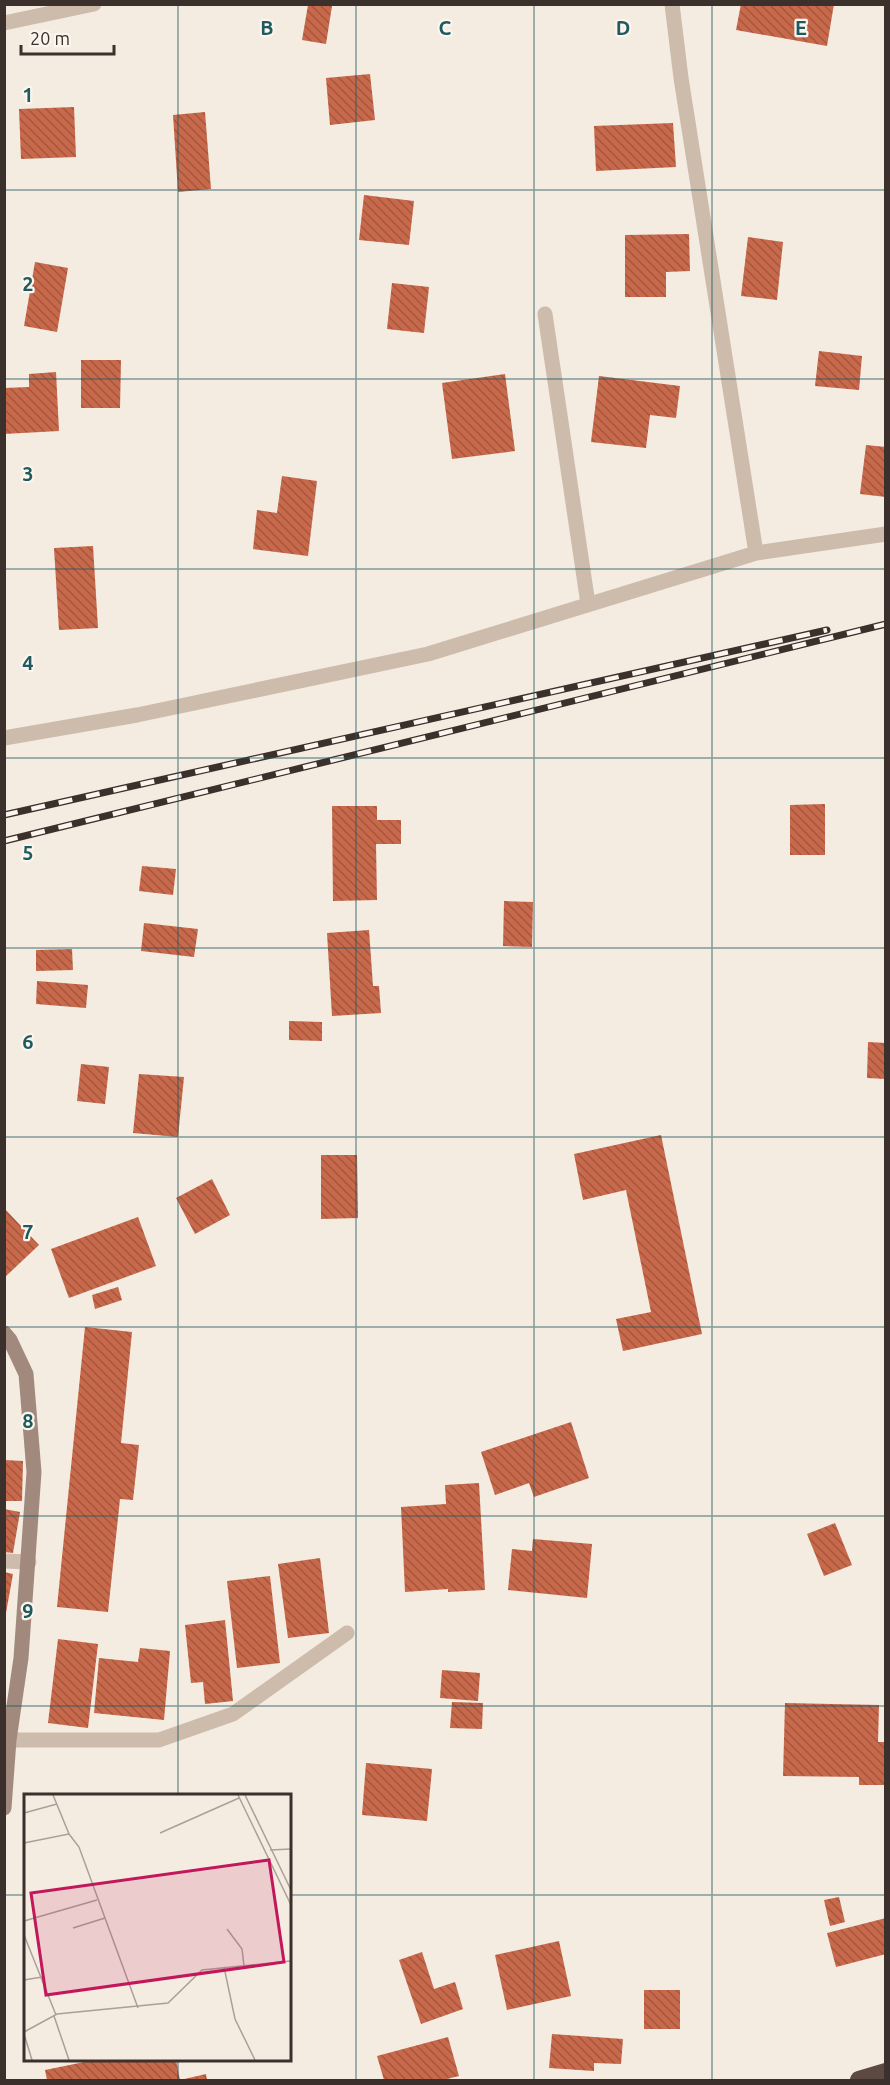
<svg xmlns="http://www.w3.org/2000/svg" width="890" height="2085" viewBox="0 0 890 2085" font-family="Ubuntu,sans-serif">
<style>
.building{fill:url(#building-back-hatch)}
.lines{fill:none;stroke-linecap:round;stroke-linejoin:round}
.street{stroke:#cdbbac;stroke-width:15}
.secondary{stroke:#a18a7d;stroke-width:15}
.highway{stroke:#5c4a42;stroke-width:18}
.rail-casing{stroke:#3b302b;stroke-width:7}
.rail{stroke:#fbf5ee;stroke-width:4.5;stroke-dasharray:14;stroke-linecap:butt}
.grid{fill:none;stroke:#1f5a5e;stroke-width:1.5;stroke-opacity:0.55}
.inset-road{fill:none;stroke:#aaa098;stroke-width:1.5}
.view{fill:#c2185b;fill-opacity:0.15;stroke:#c2185b;stroke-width:3}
.inset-edge{fill:none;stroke:#3b302b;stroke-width:3}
.grid-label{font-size:20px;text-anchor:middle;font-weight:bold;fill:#1f5a5e;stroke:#fbf5ee;stroke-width:4.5;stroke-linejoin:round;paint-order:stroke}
</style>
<defs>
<pattern id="building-back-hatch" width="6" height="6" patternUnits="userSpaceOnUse" patternTransform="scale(1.5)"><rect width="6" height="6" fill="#c8694b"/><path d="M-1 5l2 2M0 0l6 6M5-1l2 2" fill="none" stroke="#a4573f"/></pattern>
</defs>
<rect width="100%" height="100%" fill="#f4ebe1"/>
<path class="building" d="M741,4H834L827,46L736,30Z
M308,5L332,6L326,44L302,40Z
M370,74L375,120L330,125L326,78Z
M74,107L76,157L21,159L19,109Z
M205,112L211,189L178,192L173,115Z
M673,123L676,167L596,171L594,126Z
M364,195L414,201L409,245L359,240Z
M689,234L690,271L666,272V297H625V235Z
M748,237L783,242L777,300L741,296Z
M35,262L68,268L57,332L24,326Z
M392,283L429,287L424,333L387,329Z
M819,351L862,356L859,390L815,386Z
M81,360H121L120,408H81Z
M56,372L59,431L4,434V388L29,387V374Z
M505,374L515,451L452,459L442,383Z
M599,376L680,386L676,418L650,415L646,448L591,442Z
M866,445L886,447V497L860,494Z
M282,476L317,481L308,556L253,549L257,510L277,513Z
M93,546L98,628L59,630L54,548Z
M825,804V855H790V805Z
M332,806H377V820H401V844H376L377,900L333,901Z
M142,866L176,869L173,895L139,891Z
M504,901L533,902L532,947L503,946Z
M144,923L198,929L194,957L141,951Z
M369,930L373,986H379L381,1013L332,1016L327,933Z
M72,949L73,970L36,971V950Z
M37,981L88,985L86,1008L36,1004Z
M289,1021L322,1022V1041L289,1040Z
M868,1042L886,1043V1079L867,1078Z
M81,1064L109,1067L105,1104L77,1101Z
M139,1074L184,1077L178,1137L133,1133Z
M661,1135L702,1334L623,1351L616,1319L651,1312L626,1190L583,1200L574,1154Z
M321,1155H357L358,1218L321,1219Z
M212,1179L230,1215L195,1234L176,1198Z
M4,1208L39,1245L4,1278Z
M138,1217L156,1266L69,1298L51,1249Z
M118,1287L122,1300L95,1309L92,1295Z
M85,1327L132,1332L121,1443L139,1445L133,1500L120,1499L108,1612L57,1607Z
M571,1422L589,1478L534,1497L529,1483L495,1495L481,1452Z
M4,1460L23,1461L22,1501H4Z
M479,1483L485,1590L448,1592V1589L405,1592L401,1507L446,1504L445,1485Z
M4,1509L20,1512L13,1553L4,1552Z
M835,1523L852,1565L824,1576L807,1534Z
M533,1539L592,1544L587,1598L508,1590L512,1549L532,1551Z
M320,1558L329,1633L288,1638L278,1564Z
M4,1572L13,1574L6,1613L4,1612Z
M270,1576L280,1663L237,1668L227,1581Z
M225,1620L233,1701L205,1704L203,1682L191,1683L185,1625Z
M58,1639L98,1644L88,1728L48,1723Z
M140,1648L170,1651L164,1720L94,1713L99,1658L138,1662Z
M442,1670L480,1673L478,1701L440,1698Z
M452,1702L483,1703L482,1729L450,1728Z
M785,1703L879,1705L878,1742H886V1785H859V1777L783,1776Z
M366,1763L432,1769L427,1821L362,1815Z
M839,1897L845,1922L830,1926L824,1900Z
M886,1918V1954L836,1967L827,1933Z
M559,1941L571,1996L507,2010L495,1955Z
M422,1952L434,1989L455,1982L463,2009L421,2024L399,1960Z
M644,1990H680V2029H644Z
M552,2034L623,2039L621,2064L594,2063V2071L549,2068Z
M448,2037L459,2076L443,2080H384L377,2056Z
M94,2060H176L180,2080L206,2074L207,2080H47L45,2070Z"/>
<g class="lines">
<path class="street" d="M672,4L681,78L756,553
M4,23L94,4
M545,314L588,604
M4,738L137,715L428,654L756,553L886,534
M4,1561L29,1562
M9,1740H159L233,1714L347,1633"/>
<path class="secondary" d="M4,1333L10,1340L26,1374L34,1472L21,1658L9,1740L4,1808"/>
<path class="highway" d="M859,2080L886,2072"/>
<defs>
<path id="rail" d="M4,815L827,630
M4,841L886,624"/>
</defs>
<use href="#rail" class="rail-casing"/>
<use href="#rail" class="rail"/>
</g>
<path class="grid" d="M178,4V1796M356,4V2080M534,4V2080M712,4V2080M4,190H886M4,379H886M4,569H886M4,758H886M4,948H886M4,1137H886M4,1327H886M4,1516H886M4,1706H886M4,1895H26M290,1895H886M178,2060V2080"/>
<g transform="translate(24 1794)">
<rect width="267" height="267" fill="#f4ebe1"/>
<path class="inset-road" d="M214,1L267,111M221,1L267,96M0,19L33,10M136,39L215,4M45,40L55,53L114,214M0,49L45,40L29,1M246,56L267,55M0,127L73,106M49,134L81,124M203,135L218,155L220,172M0,141L32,221M200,173L211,225L231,266M0,186L18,183M30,222L45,266M0,238L33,220L144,209L178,176L267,167M0,240L8,266"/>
<path class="view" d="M245,66L260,168L22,201L7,99Z"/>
<rect width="267" height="267" class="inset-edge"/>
</g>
<g class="grid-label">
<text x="267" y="35">B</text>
<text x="445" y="35">C</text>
<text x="623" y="35">D</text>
<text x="801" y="35">E</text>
<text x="28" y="102">1</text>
<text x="28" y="291">2</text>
<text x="28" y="481">3</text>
<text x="28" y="670">4</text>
<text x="28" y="860">5</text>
<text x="28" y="1049">6</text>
<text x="28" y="1239">7</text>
<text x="28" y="1428">8</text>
<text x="28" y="1618">9</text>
</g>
<rect width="890" height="2085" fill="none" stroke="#3b302b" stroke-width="12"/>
<path d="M21 45v9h93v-9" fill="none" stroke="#3b302b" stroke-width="3"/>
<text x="30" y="45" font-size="18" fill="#3b302b" stroke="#fbf5ee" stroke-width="4.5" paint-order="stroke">20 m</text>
</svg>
